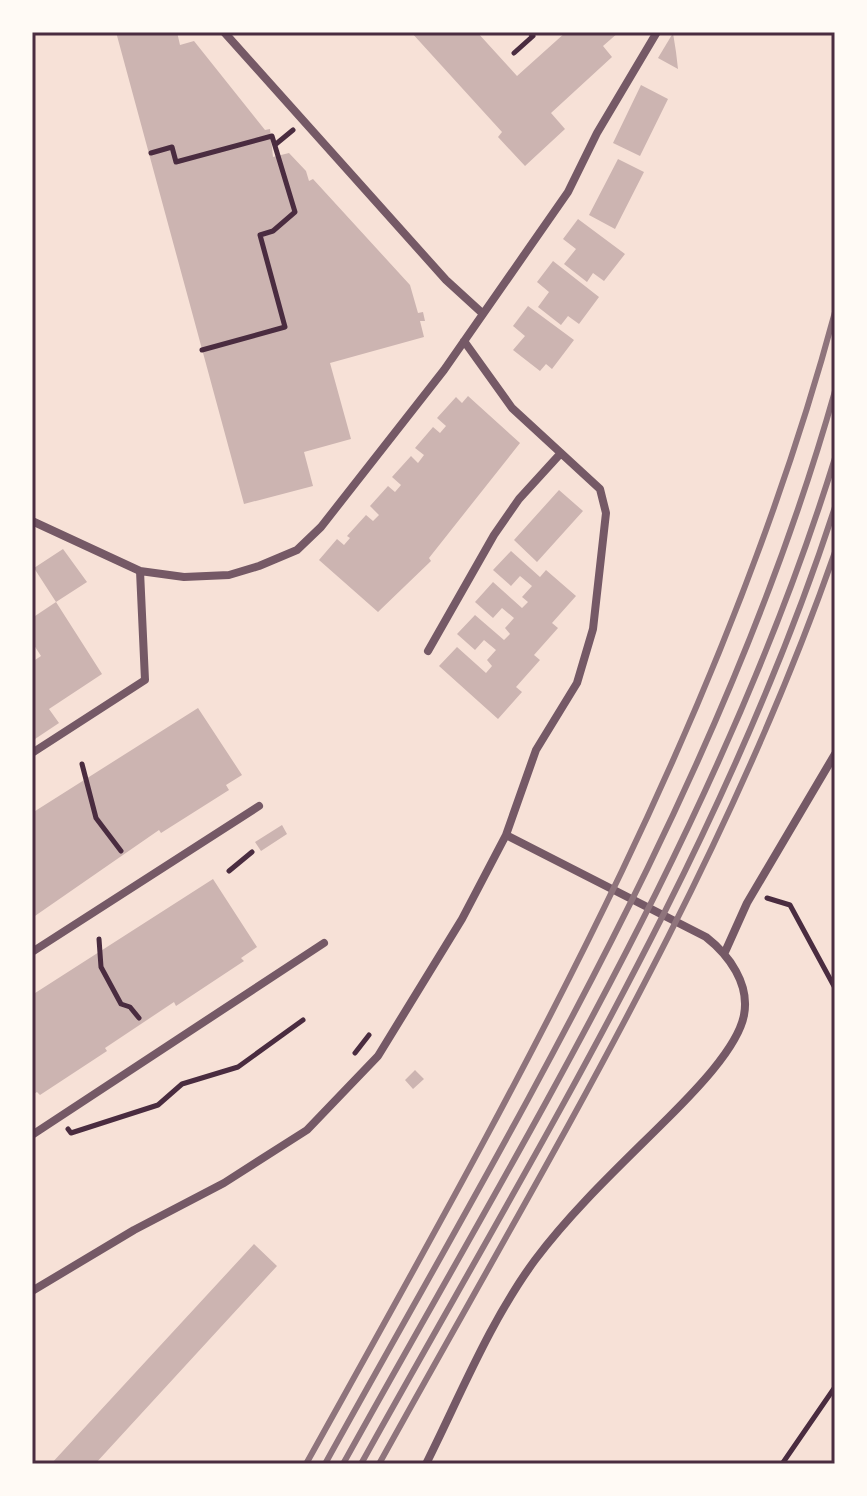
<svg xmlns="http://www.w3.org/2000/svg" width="867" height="1496" viewBox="0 0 867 1496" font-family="'DM Sans',sans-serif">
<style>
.building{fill:#ccb4b1}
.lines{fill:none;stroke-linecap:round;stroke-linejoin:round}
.path{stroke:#4a2c40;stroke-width:5}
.minor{stroke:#755966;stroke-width:8}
.rail{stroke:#8f747c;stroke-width:6}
.neatline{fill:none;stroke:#4a2c40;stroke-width:3}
</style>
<rect width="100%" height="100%" fill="#f7e1d7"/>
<path class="building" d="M116,32H177L180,45L194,41L265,130L270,129L273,157L289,153L306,171L309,181L313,179L410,285L418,313L423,312L425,321H420L424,337L330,363L351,439L304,452L313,486L244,504Z
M411,32H477L517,76L566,32H619L603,46L612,57L551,113L565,129L525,166L498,137L502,132Z
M673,33L676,52L678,69L658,58Z
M641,85L668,99L640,156L613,143Z
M618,159L644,172L615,229L589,215Z
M578,219L625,254L604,281L593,273L587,282L564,264L576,249L563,239Z
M553,261L599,297L579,324L568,316L561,325L538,307L549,292L537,282Z
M528,306L574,340L552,369L546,364L540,371L513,350L525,336L513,326Z
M468,396L520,443L429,558L431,561L378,612L319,560L337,539L344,545L350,538L347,536L366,515L373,521L379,515L370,506L388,486L395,492L401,485L392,477L411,456L418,463L424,455L415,448L433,427L440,433L446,426L437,418L456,397L462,403Z
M559,490L583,511L537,562L514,540Z
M63,549L87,582L56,602L34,568Z
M511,551L540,577L546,570L576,596L552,623L558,628L534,655L540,660L516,687L522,692L498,719L439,666L457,647L486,673L492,666L487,660L496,650L484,640L475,650L457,634L475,615L504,640L510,634L505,628L514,618L502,608L493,618L475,602L493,582L522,608L528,602L522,597L532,586L520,576L511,586L493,570Z
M56,602L102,674L49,709L59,723L32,741V662L41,656L32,642V618Z
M198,708L242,775L226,785L229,790L161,833L159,830L32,918V813Z
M282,825L287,834L261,851L255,842Z
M213,879L257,947L241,958L244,961L176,1006L174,1002L105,1048L107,1051L40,1095L37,1092L32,1095V995Z
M415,1070L424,1079L413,1089L405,1080Z
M254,1244L277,1266L95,1464H51Z"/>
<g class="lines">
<path class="path" d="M514,53L533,36L529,32
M276,144L293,130
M151,153L172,147L176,162L272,136L295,212L273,231L260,235L285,327L202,350
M82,764L96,818L121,851
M229,871L252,852
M767,898L790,905L835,988
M99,939L101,967L121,1004L130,1007L139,1018
M835,1013V1022
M355,1053L369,1035
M68,1129L71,1133L158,1105L182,1084L238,1067L303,1020
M782,1464L835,1387"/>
<path class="minor" d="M224,32L446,280L481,312
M32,521L140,571L184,577L229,575L259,566L297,550L321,527L444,370L568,192L597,133L657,32
M428,651L494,535L519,499L561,453
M32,753L145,680L140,571
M32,952L259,806
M725,952L747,903L835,754
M32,1135L324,943
M32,1291L134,1230L224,1183L307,1130L378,1056L462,919L506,835L536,750L577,683L593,629L606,513L600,489L512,408L464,341
M426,1464C460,1396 490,1321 535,1260C574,1208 623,1163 669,1117C692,1094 738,1048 744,1015C750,984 729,955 706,937L506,835"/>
<path class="rail" d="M306,1464C512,1093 724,725 835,312
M325,1464C516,1119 727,773 835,391
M343,1464C524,1138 724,816 835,458
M361,1464C533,1154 725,846 835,507
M379,1464C543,1167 723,874 835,552"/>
</g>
<rect width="867" height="1496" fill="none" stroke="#fffaf5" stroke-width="68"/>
<rect x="34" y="34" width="799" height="1428" class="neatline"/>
</svg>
